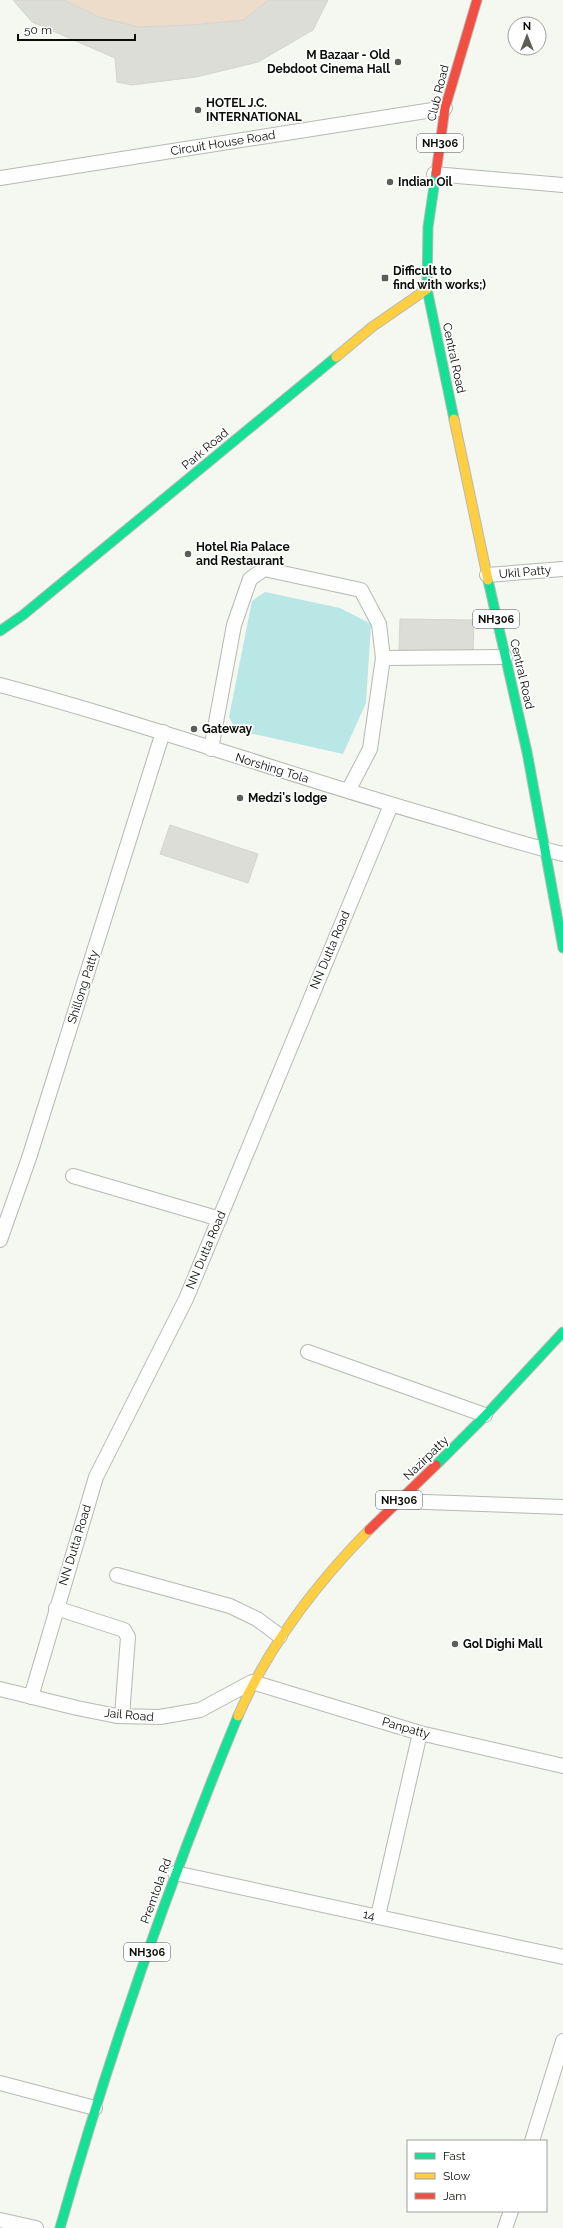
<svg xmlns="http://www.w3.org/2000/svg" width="563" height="2228" viewBox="0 0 563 2228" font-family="Raleway,sans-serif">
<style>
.green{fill:#eddcca}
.water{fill:#b8e7e6}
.building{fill:#dcddd7;stroke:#d4d5ce}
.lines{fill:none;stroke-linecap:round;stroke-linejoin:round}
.street-casing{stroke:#b6b9b4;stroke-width:16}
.fast-casing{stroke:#b6b9b4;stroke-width:11}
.slow-casing{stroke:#b6b9b4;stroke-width:11}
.jam-casing{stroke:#b6b9b4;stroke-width:11}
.street{stroke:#fdfefd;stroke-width:14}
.fast{stroke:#16e098;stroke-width:9}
.slow{stroke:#ffcf43;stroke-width:9}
.jam{stroke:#f24e42;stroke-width:9}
.poi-dot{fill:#5c5f59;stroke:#fff;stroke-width:1.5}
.labels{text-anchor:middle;stroke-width:3.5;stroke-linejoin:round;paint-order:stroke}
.shield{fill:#fff;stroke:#545652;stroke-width:1}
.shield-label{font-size:11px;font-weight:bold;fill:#0a0d08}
.poi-label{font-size:12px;font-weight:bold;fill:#0a0d08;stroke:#fff;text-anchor:start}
.street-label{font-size:12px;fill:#0a0d08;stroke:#fff}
</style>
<rect width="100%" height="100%" fill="#f4f8f0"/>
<path class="green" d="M64,0H268L244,20L192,25L138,27L99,17Z"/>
<path class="water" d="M265,592L340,608L371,624L366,703L343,754L236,730L229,717L252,601Z"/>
<path class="building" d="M13,0H64L99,17L138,27L192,25L244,20L268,0H328L313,30L258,62L196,77L132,85L117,82L115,58L32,22Z
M400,619L474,620L473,651L399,650Z
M170,825L258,854L248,883L160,854Z"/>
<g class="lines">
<defs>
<path id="street" d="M434,174L563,185
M0,178L445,108
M487,575L563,569
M383,658L505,657
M0,685C147,724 291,776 438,818C479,830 521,844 563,854
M211,749L234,625L250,579L264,569L361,590L379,624L383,658L370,749L348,791
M73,1176L220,1219
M0,1240L29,1158L163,732
M308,1352L485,1415
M398,1501L563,1507
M117,1575L230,1606L257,1619L280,1636
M56,1608L124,1630L128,1637L122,1716
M0,1689L77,1708L117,1716L160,1717L200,1710L252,1682L420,1733L563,1766
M31,1697L96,1477L186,1299L391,805
M175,1873L563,1957
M378,1916L420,1733
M0,2083L95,2108
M532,2141L563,2041
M0,2220L36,2228
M505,2228L511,2211"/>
<path id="fast" d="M436,173L428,227L427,289L454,419
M488,580L527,752L563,948
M0,631L23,615L336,357
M436,1465L485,1416L563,1332
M60,2228C109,2054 169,1883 238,1716"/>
<path id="slow" d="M336,357L372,327L427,289
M454,419L488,580
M238,1716C269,1645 315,1585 369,1530"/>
<path id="jam" d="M436,173L445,108L477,0
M369,1530L436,1465"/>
</defs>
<use href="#street" class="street-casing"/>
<use href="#fast" class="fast-casing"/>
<use href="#slow" class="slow-casing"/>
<use href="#jam" class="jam-casing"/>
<use href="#street" class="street"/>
<use href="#fast" class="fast"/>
<use href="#slow" class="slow"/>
<use href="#jam" class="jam"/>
</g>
<g class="poi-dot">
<circle cx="398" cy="62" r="4"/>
<circle cx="198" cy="110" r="4"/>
<circle cx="390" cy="182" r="4"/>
<rect x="381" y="274" width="8" height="8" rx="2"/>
<circle cx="188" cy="554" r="4"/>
<circle cx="194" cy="729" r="4"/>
<circle cx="240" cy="798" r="4"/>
<circle cx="455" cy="1644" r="4"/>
</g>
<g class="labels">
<g class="shield">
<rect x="417" y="134" width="46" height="18" rx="3"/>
<rect x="473" y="610" width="46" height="18" rx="3"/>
<rect x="376" y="1491" width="46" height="18" rx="3"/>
<rect x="124" y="1943" width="46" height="18" rx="3"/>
</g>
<g class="shield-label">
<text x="440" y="147">NH306</text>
<text x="496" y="623">NH306</text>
<text x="399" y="1504">NH306</text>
<text x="147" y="1956">NH306</text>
</g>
<g class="poi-label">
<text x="390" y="59" text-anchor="end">M Bazaar - Old<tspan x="390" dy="14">Debdoot Cinema Hall</tspan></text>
<text x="206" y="107">HOTEL J.C.<tspan x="206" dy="14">INTERNATIONAL</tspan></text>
<text x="398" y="186">Indian Oil</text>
<text x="393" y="275">Difficult to<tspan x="393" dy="14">find with works;)</tspan></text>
<text x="196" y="551">Hotel Ria Palace<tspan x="196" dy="14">and Restaurant</tspan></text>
<text x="202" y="733">Gateway</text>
<text x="248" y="802">Medzi's lodge</text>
<text x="463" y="1648">Gol Dighi Mall</text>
</g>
<g class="street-label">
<text transform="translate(438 93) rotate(-76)" y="4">Club Road</text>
<text transform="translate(223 143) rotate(-9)" y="4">Circuit House Road</text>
<text transform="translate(454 358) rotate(78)" y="4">Central Road</text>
<text transform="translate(205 449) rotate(-40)" y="4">Park Road</text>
<text transform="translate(525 572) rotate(-5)" y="4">Ukil Patty</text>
<text transform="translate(522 674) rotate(77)" y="4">Central Road</text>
<text transform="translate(272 768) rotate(17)" y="4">Norshing Tola</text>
<text transform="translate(330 950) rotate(-67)" y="4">NN Dutta Road</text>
<text transform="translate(83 987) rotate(-72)" y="4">Shillong Patty</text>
<text transform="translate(206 1250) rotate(-67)" y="4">NN Dutta Road</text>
<text transform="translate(426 1458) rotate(-44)" y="4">Nazirpatty</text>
<text transform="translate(75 1545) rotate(-73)" y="4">NN Dutta Road</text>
<text transform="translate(129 1715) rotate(5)" y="4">Jail Road</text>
<text transform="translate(406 1728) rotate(16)" y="4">Panpatty</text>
<text transform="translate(156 1891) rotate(-70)" y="4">Premtola Rd</text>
<text transform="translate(369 1915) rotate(12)" y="4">14</text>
</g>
</g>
<rect x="407" y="2140" width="140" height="72" fill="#ffffff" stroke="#9d9e9c"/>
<rect x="415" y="2153" width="20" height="6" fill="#16e098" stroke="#9d9e9c"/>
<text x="443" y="2160" font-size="12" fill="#0a0d08">Fast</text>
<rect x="415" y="2173" width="20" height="6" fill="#ffcf43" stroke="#9d9e9c"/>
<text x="443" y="2180" font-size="12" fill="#0a0d08">Slow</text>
<rect x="415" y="2193" width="20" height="6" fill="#f24e42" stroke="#9d9e9c"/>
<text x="443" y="2200" font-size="12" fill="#0a0d08">Jam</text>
<g transform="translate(527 36)"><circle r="19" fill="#ffffff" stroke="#9d9e9c"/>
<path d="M0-3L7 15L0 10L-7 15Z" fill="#5c5f59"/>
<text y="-6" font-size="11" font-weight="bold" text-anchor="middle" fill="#0a0d08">N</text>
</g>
<path d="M18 34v6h117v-6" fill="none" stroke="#0a0d08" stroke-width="2"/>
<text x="24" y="34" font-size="12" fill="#0a0d08" stroke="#ffffff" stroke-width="3" paint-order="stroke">50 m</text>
</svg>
